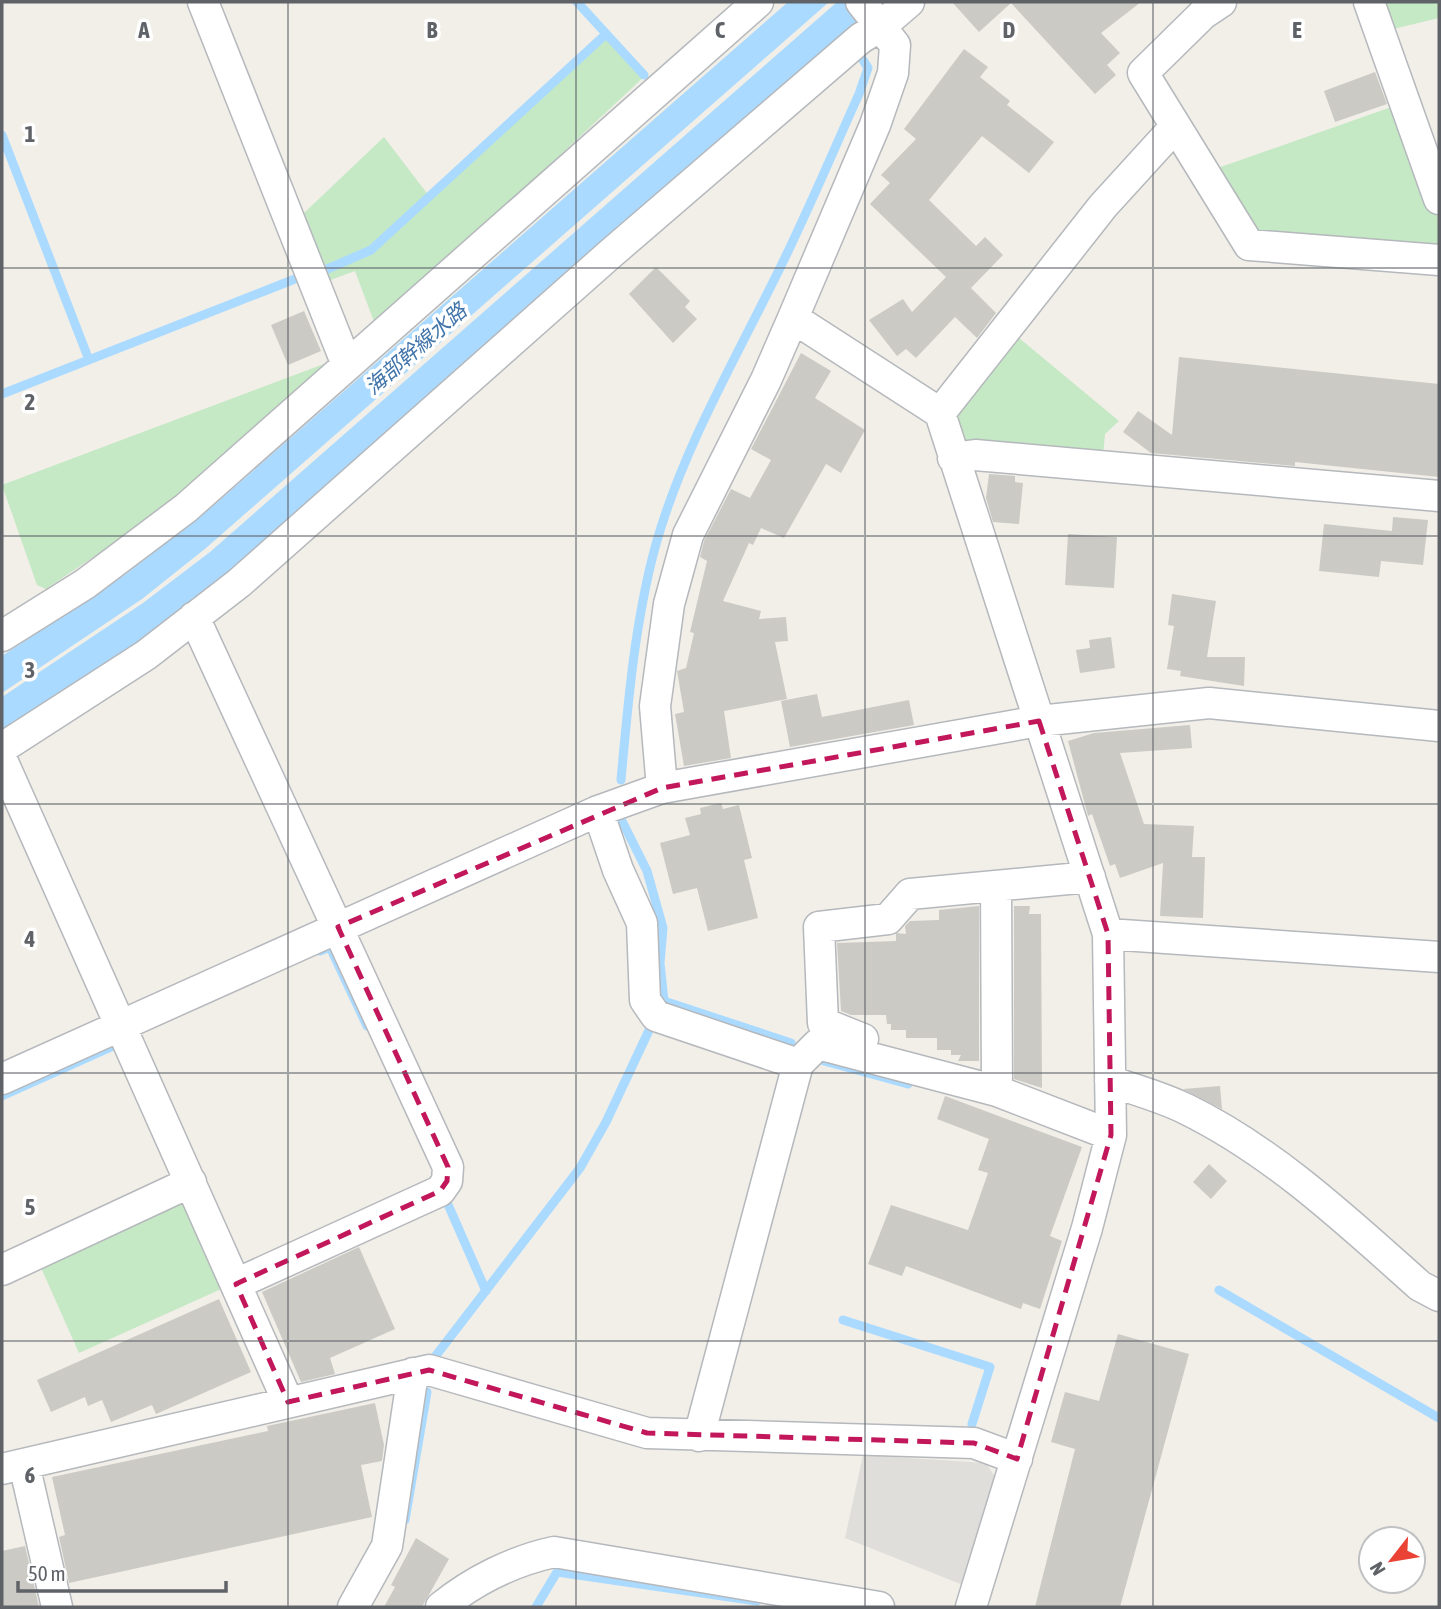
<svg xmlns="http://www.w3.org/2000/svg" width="1441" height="1609" viewBox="0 0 1441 1609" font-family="'Asap Condensed','Noto Sans JP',sans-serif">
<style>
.industrial{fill:#e0deda}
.green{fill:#c5e8c5}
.water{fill:#aadaff}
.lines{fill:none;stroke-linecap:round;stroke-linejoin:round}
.stream{stroke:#aadaff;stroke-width:9}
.building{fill:#cccac5}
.minor-casing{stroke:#b5b8bc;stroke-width:33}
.minor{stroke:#fff;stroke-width:30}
.marked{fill:none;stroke:#c2185b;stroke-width:5;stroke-dasharray:14 9;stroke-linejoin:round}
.grid{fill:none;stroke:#5f6368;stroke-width:2;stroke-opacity:0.55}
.labels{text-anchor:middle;stroke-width:7;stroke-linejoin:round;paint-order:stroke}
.water-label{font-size:21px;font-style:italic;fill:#4174aa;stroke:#fff}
.grid-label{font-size:23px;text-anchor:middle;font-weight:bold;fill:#5f6368;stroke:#fff;stroke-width:7;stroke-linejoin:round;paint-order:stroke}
</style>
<rect width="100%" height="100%" fill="#f1efe8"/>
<path class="industrial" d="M863,1455L986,1463L997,1480L963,1585L845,1538Z"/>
<path class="green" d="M1371,2H1439V18L1389,30Z
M605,30L647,74L376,327L355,271L314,286L297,229L303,214L384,137L429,196Z
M1397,105L1439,221V253L1261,239L1215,169Z
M1013,333L1119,421L1105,434L1103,455L968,444L954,433L950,411Z
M329,362L276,416L164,509L46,589L37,585L2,485Z
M176,1195L192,1203L228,1286L79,1353L38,1261Z"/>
<path class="water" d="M788,2H829L206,548L142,599L2,693V656L126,574L214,505Z
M837,2H887L234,572L142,643L2,736V697L143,603L210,552Z"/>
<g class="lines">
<path class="stream" d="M577,2L644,75
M2,135L89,360
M318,273L371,250L606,34
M2,394L300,277
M621,780C628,702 635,620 656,544C682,452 731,367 773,282C804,221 831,156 859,94L868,68L863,60
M622,821L647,871L663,928L660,963L664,1001L791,1043
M320,951L330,947L367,1026
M824,1061L908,1084
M2,1096L120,1043
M446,1200L486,1291
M1219,1290L1439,1418
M843,1320L990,1367L972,1424
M431,1362L580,1168L606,1122L651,1026
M405,1520L427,1392
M536,1607L557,1572L757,1601"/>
</g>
<path class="building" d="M952,2H1141L1101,33L1120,53L1107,65L1116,75L1095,94L1011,3L979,32Z
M964,49L988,67L980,77L1010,101L1007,105L1054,142L1029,173L982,136L929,200L976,246L985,237L1003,255L971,288L996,313L977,338L955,317L916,358L906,349L897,356L869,320L903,299L912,312L946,277L870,204L890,183L881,175L916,139L904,129Z
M1375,72L1387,104L1335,122L1324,91Z
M656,267L690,301L685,307L697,319L673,343L629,294Z
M304,311L321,351L288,365L271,325Z
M801,353L831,371L815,398L865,430L841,473L826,464L784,538L761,528L753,545L749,543L723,601L761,611L759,619L786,617L788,641L775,642L787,699L724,711L731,758L684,766L675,714L684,712L677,671L686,668L694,633L690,632L707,561L700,557L704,541L731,489L750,498L771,460L751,449Z
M1179,357L1439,384V477L1295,462V466L1151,453L1123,432L1138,411L1172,435Z
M989,474L1015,476V482L1023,483L1019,524L993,522L986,498Z
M1393,517L1428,520L1423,565L1381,561L1379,577L1319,571L1324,524L1392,531Z
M1068,534L1117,537L1114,588L1065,585Z
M1172,594L1216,601L1207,657H1245L1244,686L1180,676L1181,671L1167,669L1174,626L1168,625Z
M1111,637L1115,668L1080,673L1076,650L1090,648L1089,640Z
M817,694L822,717L909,700L914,725L790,747L781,701Z
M1190,725L1192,748L1120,753L1144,824L1194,826L1192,857H1205L1203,918L1160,916L1163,863L1120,878L1115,864L1110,866L1092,814L1088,816L1068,741L1094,733Z
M721,803L723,809L739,805L752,858L744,860L758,918L708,931L697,888L673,894L660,843L690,835L685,818L701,814L700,808Z
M979,906V1061H958L961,1055H951V1050H937V1038H906V1030H891V1024H887L886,1015H851L841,1011L837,943L896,941V933L906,934L905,926L910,921L939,920V910Z
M1014,906H1030L1029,914H1041L1042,1088L1014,1079Z
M1220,1086L1222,1109L1183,1089Z
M945,1096L1082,1147L1050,1236L1062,1241L1040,1309L1023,1303L1021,1309L906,1266L902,1276L868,1264L891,1205L968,1230L988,1173L978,1170L989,1139L937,1119Z
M1209,1164L1227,1181L1211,1199L1193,1182Z
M359,1247L395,1329L330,1358L335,1374L301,1382L262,1292Z
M219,1299L251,1372L156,1414L152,1405L111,1422L102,1400L88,1406L85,1397L51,1412L37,1380Z
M1118,1334L1189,1354L1120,1607H1035L1075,1449L1051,1442L1065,1392L1099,1401Z
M375,1403L384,1445L382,1461L361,1465L372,1517L69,1583L59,1537L65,1535L52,1477L268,1431L267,1426Z
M416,1538L449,1559L422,1607H384L395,1587L391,1585Z
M25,1546L39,1607H2V1551Z"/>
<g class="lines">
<defs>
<path id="minor" d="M203,2L347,365
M1221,2L1203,14L1143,73L1249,245L1439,260
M1369,2L1439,199
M793,318L940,413L1108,934L1111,1135L1087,1228L971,1607
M940,413L1103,206L1175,127
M953,458L975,455L1439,496
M194,617L448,1167L447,1181L440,1191L236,1284
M2,636L85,584L186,508L758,2
M2,748L146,655L239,583L609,255L861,38L881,26L909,2
M2,760L288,1402
M662,788L1039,721L1209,703L1439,726
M598,811L618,870L642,923L645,1000L656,1016L798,1064L818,1044L997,1091L1111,1135
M996,886L997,1091
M1108,934L1439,957
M863,1039L823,1023L819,927L888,919L910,894L1090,877
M2,1079L598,811L662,788L655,706L669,604L688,535L766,380L793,318L875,125L893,73L895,45L861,2
M1110,1081C1135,1090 1162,1097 1186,1109C1274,1152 1348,1222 1420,1286L1439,1296
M2,1270L191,1182
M699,1436L798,1064
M24,1464L57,1607
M2,1469L429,1370L647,1433L974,1443L1017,1459
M353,1607L387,1546L413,1373
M441,1607C473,1581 513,1561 554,1552L879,1607"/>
</defs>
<use href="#minor" class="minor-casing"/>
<use href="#minor" class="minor"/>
</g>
<path class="marked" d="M1039,721L1108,934L1111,1135L1017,1459L974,1443L647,1433L429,1370L288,1402L236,1284L440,1191L447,1181L448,1167L338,927L662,788Z"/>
<path class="grid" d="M288,2V1607M576,2V1607M865,2V1607M1153,2V1607M2,268H1439M2,536H1439M2,804H1439M2,1073H1439M2,1341H1439"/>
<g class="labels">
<g class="water-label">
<text transform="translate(416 349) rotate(-41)" y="7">海部幹線水路</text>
</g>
</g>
<g class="grid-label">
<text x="144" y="38">A</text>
<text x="432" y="38">B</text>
<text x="720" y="38">C</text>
<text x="1009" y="38">D</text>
<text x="1297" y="38">E</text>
<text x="30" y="142">1</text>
<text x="30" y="410">2</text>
<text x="30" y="678">3</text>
<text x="30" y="947">4</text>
<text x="30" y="1215">5</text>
<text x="30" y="1483">6</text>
</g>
<rect width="1441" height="1609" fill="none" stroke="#5f6368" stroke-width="7"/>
<g transform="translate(1392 1560) rotate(239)"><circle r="33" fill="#ffffff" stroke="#bfc1c3" stroke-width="2"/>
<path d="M0-5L12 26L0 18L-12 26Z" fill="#ea4335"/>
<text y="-10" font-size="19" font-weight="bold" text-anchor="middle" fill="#5f6368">N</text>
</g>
<path d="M18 1581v10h208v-10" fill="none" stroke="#5f6368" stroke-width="3.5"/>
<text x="28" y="1581" font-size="21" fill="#5f6368" stroke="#ffffff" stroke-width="5" paint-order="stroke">50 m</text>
</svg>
